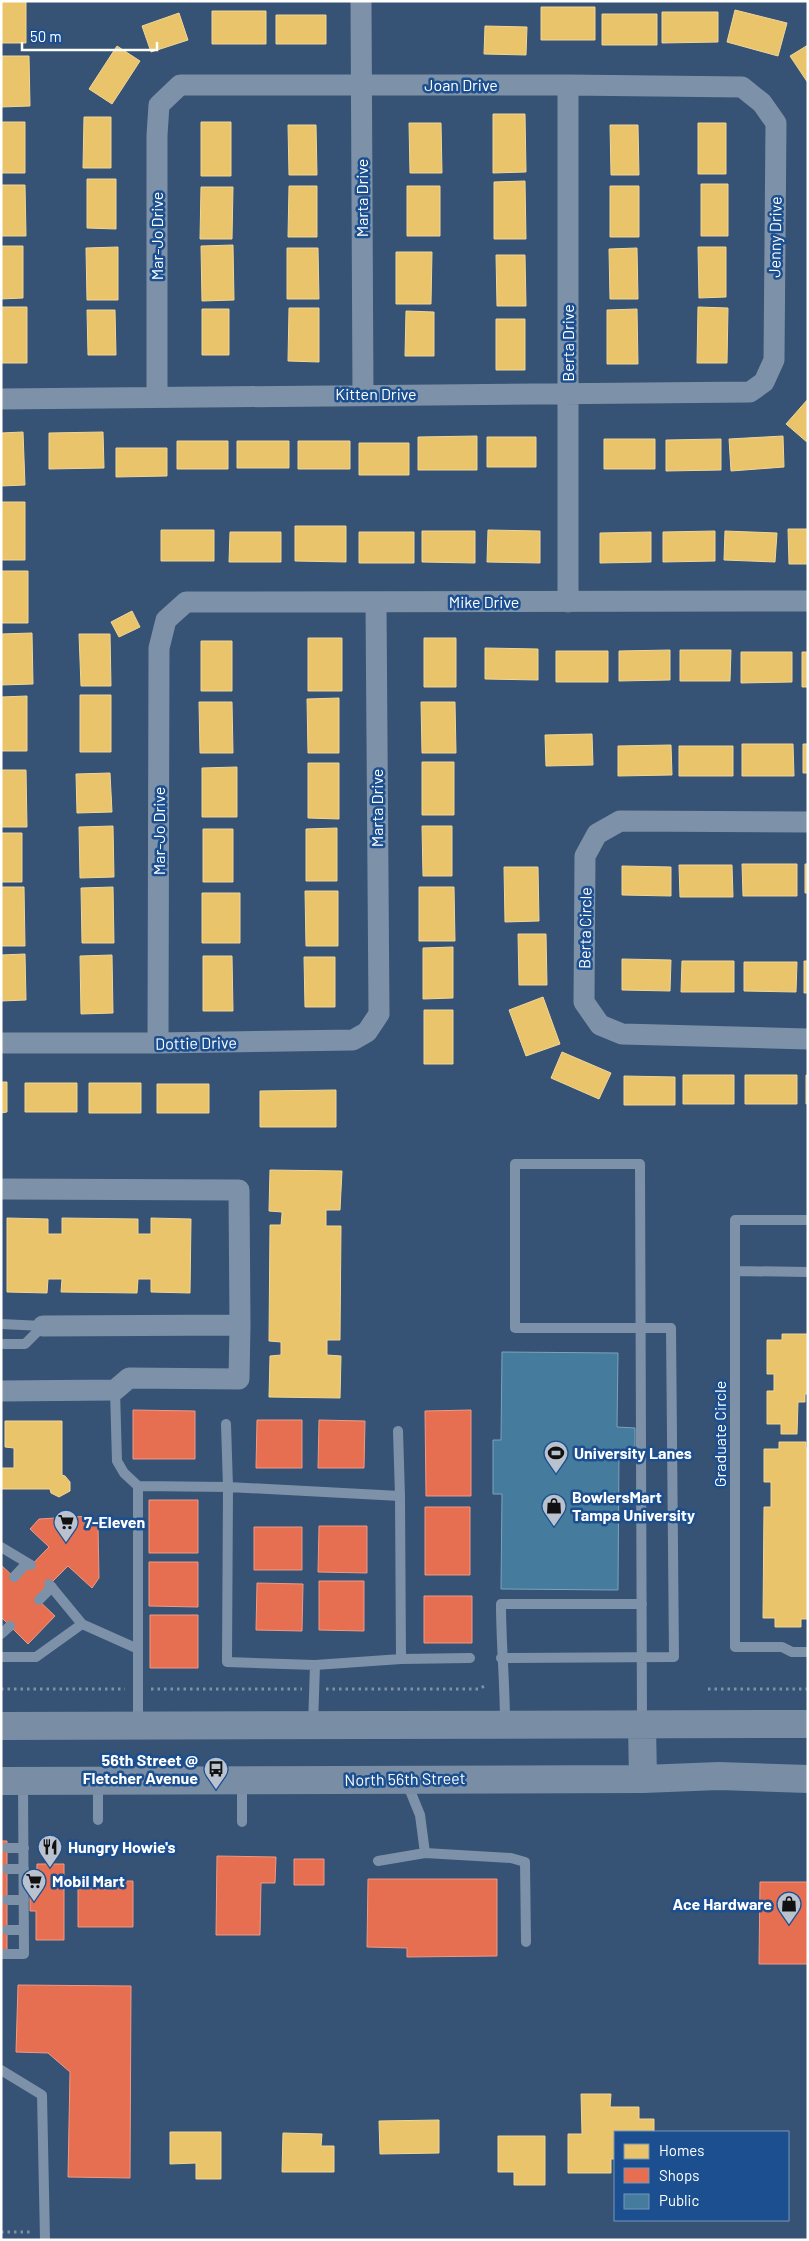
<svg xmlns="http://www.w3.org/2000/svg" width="809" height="2241" viewBox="0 0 809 2241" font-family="Barlow,sans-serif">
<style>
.homes{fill:#e9c46a;stroke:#f0d697}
.shops{fill:#e76f51;stroke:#ee9a85}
.public{fill:#457b9d;stroke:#7da3ba}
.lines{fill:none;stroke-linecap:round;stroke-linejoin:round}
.path{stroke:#7d92a8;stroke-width:3;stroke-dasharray:2.5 4;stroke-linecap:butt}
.service{stroke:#7d92a8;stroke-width:10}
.minor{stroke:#7d92a8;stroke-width:21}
.secondary{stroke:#798da4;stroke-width:28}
.labels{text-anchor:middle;stroke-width:5;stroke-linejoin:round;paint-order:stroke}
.street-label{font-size:16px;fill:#fff;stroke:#1b4f8f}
.poi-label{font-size:16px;font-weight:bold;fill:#fff;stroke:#1b4f8f;text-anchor:start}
</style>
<rect width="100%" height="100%" fill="#365274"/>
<path class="homes" d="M1,1H26V43H1Z
M541,7H595V40H541Z
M735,10L787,23L778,56L727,42Z
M212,11H266V44H212Z
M662,12H718V42L662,43Z
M179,13L188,40L151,52L142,26Z
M602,14H657V45H602Z
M276,15H326V44H276Z
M485,26L527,27L526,55L484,54Z
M808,45V83L790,56Z
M117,46L140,61L112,104L89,89Z
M1,56H29L30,106L1,107Z
M493,114H525L526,172L493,173Z
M84,117H111V168H83Z
M1,122H25V173H1Z
M201,122H231V176H201Z
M409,123H441L442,173H410Z
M698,123H726V174H698Z
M288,125H316L317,175H289Z
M610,125H638L639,175H611Z
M87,179H116V229L87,228Z
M525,181L526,239H494V182Z
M701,184H728V236H701Z
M1,185H25L26,236H1Z
M289,186H317V237H288Z
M407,186H440V236H407Z
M610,186H639V237H610Z
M201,187H233L232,239H200Z
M233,245L234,300L202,301L201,246Z
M1,246H23V298L1,299Z
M118,247V300H87L86,248Z
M698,247H726V297L699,298Z
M287,248H318L319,299H287Z
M637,248L638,299H610L609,249Z
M396,252H432L431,304H396Z
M496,255H525L526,306H497Z
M1,307H27V363H1Z
M698,307L728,308L727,363H697Z
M289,308H319V362L288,361Z
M202,309H229V355H202Z
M637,309L638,364H607V310Z
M87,310H115L116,355H88Z
M406,311L434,312V356H405Z
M496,319H525V370H496Z
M808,399V443L786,424Z
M23,432L25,485L1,486V433Z
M103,432L104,468L49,469V433Z
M477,436V470H418V437Z
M783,436L784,467L731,471L729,439Z
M487,437H536V467H487Z
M604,439H655V469H604Z
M721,439V470L666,471V440Z
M177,441H228V469H177Z
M237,441H289V468H237Z
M298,441H350V469H298Z
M359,443H409V475H359Z
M116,448H167V476L116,477Z
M1,502H25V560H1Z
M295,526H346V562L295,561Z
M788,529H808V564H789Z
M161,530H214V561H161Z
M488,530L540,531V563L487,562Z
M422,531H475V563L422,562Z
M715,531V561L663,562V532Z
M725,531L777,533L775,562L724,560Z
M230,532H281V562H229Z
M359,532H414V563H359Z
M651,532V562L600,563V533Z
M1,571H28V623H1Z
M132,611L140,627L119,637L111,622Z
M32,633L33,684L1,685V634Z
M79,634H110L111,686H81Z
M308,638H342V691H308Z
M424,638H456V687H424Z
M201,641H232V691H201Z
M485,648L538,649V680L485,679Z
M670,650V680L619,681V651Z
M680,650H731L730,681H680Z
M556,651H608V682H556Z
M741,652H792V682L741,683Z
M802,652H808V687H802Z
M80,695H111V752H80Z
M27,696V751H1V697Z
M339,698V753H308L307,699Z
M199,702H232L233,753H200Z
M421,702H455L456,753H422Z
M592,734L593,765L546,766L545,735Z
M742,744H793L794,776H742Z
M803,744H808V773H803Z
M671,745L672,775L618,776V746Z
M679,746H733V776H679Z
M422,762H454V815H422Z
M308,763H339V819L308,818Z
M237,767V817H202V768Z
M1,770H26L27,827H1Z
M110,773L112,812L77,813L76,774Z
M113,826L114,877L80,878L79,827Z
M422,826H452V876H423Z
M337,828V881H306V829Z
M203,829H233V882H203Z
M1,833H22V882H1Z
M742,864H797V896H743Z
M805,864H808V893H805Z
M679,865H732L733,897H680Z
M622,866L671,867V896L622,895Z
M504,867H538L539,921L505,922Z
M1,887H24L25,946H1Z
M113,887L114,943H82L81,888Z
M419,887H454L455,941H419Z
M305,891H338V946H306Z
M202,893H240V943H202Z
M518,934H546L547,985H519Z
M453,947V998L423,999V948Z
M25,954L26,1000L1,1001V955Z
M112,955L113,1013L81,1014L80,956Z
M203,956H232L233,1011H203Z
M304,957H335V1007H305Z
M622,959L671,960L670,991L622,990Z
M682,961H734V992H681Z
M804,961H808V993H804Z
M744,962H797L796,992L744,991Z
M543,997L560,1044L526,1056L509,1010Z
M424,1010H453V1064H424Z
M562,1052L611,1073L599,1099L551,1078Z
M683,1075H734V1104H683Z
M745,1075H797V1104H745Z
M806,1075H808V1104H806Z
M624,1076L675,1077V1105H624Z
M1,1082H7V1112L1,1113Z
M25,1083H77V1112H25Z
M89,1083H141V1113H89Z
M157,1084H209V1113H157Z
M336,1090V1127H260V1091Z
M270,1170L342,1171L340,1210H326V1226H341L340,1340H327V1355L341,1356L340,1398L269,1397L270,1356L281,1355V1342L269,1341L270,1225H281L282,1214V1212L269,1211Z
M7,1218L48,1219V1234H62V1218L138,1219V1234H151V1218L191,1219L190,1293L151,1292V1279H138L137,1293L61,1292L62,1279H48L47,1293L7,1292Z
M782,1334H808V1394H805V1402H798L797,1434H781V1424H767V1391H774V1374H767V1340H782Z
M5,1421H62V1475L65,1476L70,1482V1491L59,1497L51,1493L50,1489H1V1468H14V1448L5,1447Z
M779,1442H806V1448H808V1619H801V1627H775V1618H763L764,1507H771V1482H764V1449H779Z
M581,2094H611L610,2107H639V2119H654V2132H615V2159H611V2173H568V2134H582Z
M439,2120V2153L380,2154L379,2121Z
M170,2132H221V2179H196V2163L170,2164Z
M283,2133L322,2134L321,2146H334V2172H282Z
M498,2136H545V2185H514V2172H498Z"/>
<path class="shops" d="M133,1410L195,1411V1459H133Z
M471,1410V1496H426L425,1411Z
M257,1420H302V1468H256Z
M319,1420L365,1421L364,1468H318Z
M149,1500H198V1553H149Z
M425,1507H470V1575H425Z
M90,1516L98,1525L99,1578L92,1588L68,1566L36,1598L55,1616L28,1644L1,1617V1565L17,1580L49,1547L30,1529L39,1519Z
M319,1526H367V1573L318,1572Z
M254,1527H302V1570H254Z
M149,1562H198V1607L149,1606Z
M319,1581H364V1631L319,1630Z
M257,1583L303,1584L302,1631L256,1630Z
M424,1596H472V1643H424Z
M150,1615H198V1668H150Z
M1,1841H7V1951H1Z
M217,1856L276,1857L275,1883H261L260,1935H216Z
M294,1859H324V1885H294Z
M37,1864H64V1940H36V1911H30V1894H36Z
M368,1879H497V1956L407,1957V1948L367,1947Z
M78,1881H133V1927H78Z
M760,1882H808V1964H759Z
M18,1985L131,1986L130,2178L68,2177L70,2072L48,2053L16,2052Z"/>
<path class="public" d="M502,1352L618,1353L617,1427L635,1428V1454L619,1453L618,1590L501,1589L502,1494H493V1440H501Z"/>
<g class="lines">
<path class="path" d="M1,1689H125
M151,1689H302
M326,1689H478L487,1685
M708,1689H808
M1,2232H31"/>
<path class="service" d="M808,1220H735V1647H782L792,1652H808
M735,1271L808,1272
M1,1324L43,1326
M1,1344H25L43,1326
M115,1390L117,1461L124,1473L138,1486
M398,1431L400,1496
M1,1547L31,1565
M14,1577L27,1563
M49,1584L82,1624L138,1649
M39,1600L52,1587
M1,1634L10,1626
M1,1657H36L82,1624
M501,1658L674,1657L671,1328H515V1164H640C640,1351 642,1537 642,1724
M401,1659L470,1658
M505,1724C505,1683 501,1644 501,1604H642
M313,1725L315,1665L227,1662L228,1487L400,1496L401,1659L315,1665
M138,1726V1486L228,1487L226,1424
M98,1781V1820
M242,1822V1781
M7,1848H24
M425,1853L511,1858L525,1862L526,1942
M378,1861L425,1853L420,1815L407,1783
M7,1869H24
M7,1900H24
M7,1930H24
M1,1954H24L23,1783
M1,2070L42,2095L45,2240"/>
<path class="minor" d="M361,1L363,394
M568,85V602
M1,399L750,392L764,382L774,360L776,123L762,103L742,87L568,85H180L159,105L157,135V396
M808,822L620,821L597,834L585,856L584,1002L600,1025L622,1034L808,1039
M1,1043H158L353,1040L367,1032L379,1014L376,602
M158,1043L159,648L166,620L186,602L808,601
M1,1189L239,1190L240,1325L43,1326
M1,1391L115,1390L129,1378L239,1379L240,1325"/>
<path class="secondary" d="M642,1725L643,1779
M1,1726L808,1724
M1,1781L643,1779L719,1776L808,1779"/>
</g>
<defs>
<symbol id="stadium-pin" viewBox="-11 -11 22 30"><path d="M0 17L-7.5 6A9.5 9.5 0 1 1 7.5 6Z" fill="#b9c2ce" stroke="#1b4f8f"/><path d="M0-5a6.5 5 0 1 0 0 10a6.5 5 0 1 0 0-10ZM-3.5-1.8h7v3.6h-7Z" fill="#111"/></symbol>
<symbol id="shop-pin" viewBox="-11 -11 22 30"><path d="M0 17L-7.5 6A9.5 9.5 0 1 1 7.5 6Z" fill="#b9c2ce" stroke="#1b4f8f"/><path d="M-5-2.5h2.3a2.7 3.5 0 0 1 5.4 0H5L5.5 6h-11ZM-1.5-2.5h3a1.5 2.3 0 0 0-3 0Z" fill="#111"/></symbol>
<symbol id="supermarket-pin" viewBox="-11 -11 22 30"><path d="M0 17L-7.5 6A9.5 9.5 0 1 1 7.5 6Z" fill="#b9c2ce" stroke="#1b4f8f"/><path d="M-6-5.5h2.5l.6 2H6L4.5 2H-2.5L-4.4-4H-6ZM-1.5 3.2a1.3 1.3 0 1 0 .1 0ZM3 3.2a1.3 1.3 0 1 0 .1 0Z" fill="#111"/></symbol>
<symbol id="bus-pin" viewBox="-11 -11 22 30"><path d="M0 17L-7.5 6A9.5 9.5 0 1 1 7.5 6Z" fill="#b9c2ce" stroke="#1b4f8f"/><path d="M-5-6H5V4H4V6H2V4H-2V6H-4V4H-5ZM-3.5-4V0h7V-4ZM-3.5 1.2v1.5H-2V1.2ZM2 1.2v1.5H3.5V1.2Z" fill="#111"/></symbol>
<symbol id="restaurant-pin" viewBox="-11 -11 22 30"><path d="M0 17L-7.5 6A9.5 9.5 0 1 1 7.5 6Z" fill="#b9c2ce" stroke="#1b4f8f"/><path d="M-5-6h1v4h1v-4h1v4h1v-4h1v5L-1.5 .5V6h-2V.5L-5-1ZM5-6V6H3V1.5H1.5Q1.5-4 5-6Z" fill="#111"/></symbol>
</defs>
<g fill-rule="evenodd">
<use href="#stadium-pin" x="542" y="1439" width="28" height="38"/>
<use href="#shop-pin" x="540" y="1492" width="28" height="38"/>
<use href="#supermarket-pin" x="52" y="1508" width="28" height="38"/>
<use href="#bus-pin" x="202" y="1755" width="28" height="38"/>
<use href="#restaurant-pin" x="36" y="1833" width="28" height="38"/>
<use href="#supermarket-pin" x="20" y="1867" width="28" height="38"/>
<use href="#shop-pin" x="775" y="1890" width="28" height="38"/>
</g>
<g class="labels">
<g class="street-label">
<text x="461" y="91">Joan Drive</text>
<text transform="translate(362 198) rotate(-90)" y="6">Marta Drive</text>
<text transform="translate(157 236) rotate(-90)" y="6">Mar-Jo Drive</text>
<text transform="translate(775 237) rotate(-89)" y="6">Jenny Drive</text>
<text transform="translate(568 343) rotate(-90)" y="6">Berta Drive</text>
<text x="376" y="400">Kitten Drive</text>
<text x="484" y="608">Mike Drive</text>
<text transform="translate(377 808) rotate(-90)" y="6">Marta Drive</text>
<text transform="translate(159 831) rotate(-90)" y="6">Mar-Jo Drive</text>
<text transform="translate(585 928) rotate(-89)" y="6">Berta Circle</text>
<text transform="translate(196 1043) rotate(-1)" y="6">Dottie Drive</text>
<text transform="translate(720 1434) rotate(-90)" y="6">Graduate Circle</text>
<text transform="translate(405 1779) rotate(-1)" y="6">North 56th Street</text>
</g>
<g class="poi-label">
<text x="574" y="1459">University Lanes</text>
<text x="572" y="1503">BowlersMart<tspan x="572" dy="18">Tampa University</tspan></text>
<text x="84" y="1528">7-Eleven</text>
<text x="198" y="1766" text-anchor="end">56th Street @<tspan x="198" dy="18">Fletcher Avenue</tspan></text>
<text x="68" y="1853">Hungry Howie's</text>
<text x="52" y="1887">Mobil Mart</text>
<text x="772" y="1910" text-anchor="end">Ace Hardware</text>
</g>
</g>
<rect width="809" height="2241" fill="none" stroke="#ffffff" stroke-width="5"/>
<rect x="614" y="2131" width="175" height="90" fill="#1b4f8f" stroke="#7695bc"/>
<rect x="624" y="2144" width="25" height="15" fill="#e9c46a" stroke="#7695bc"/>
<text x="659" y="2156" font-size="15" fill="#ffffff">Homes</text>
<rect x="624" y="2168" width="25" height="15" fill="#e76f51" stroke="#7695bc"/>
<text x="659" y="2181" font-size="15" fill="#ffffff">Shops</text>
<rect x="624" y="2194" width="25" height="15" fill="#457b9d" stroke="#7695bc"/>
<text x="659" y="2206" font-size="15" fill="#ffffff">Public</text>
<path d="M22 42v8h135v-8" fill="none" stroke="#ffffff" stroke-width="2.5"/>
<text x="30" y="42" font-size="15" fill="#ffffff" stroke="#1b4f8f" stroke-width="4" paint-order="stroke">50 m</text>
</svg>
